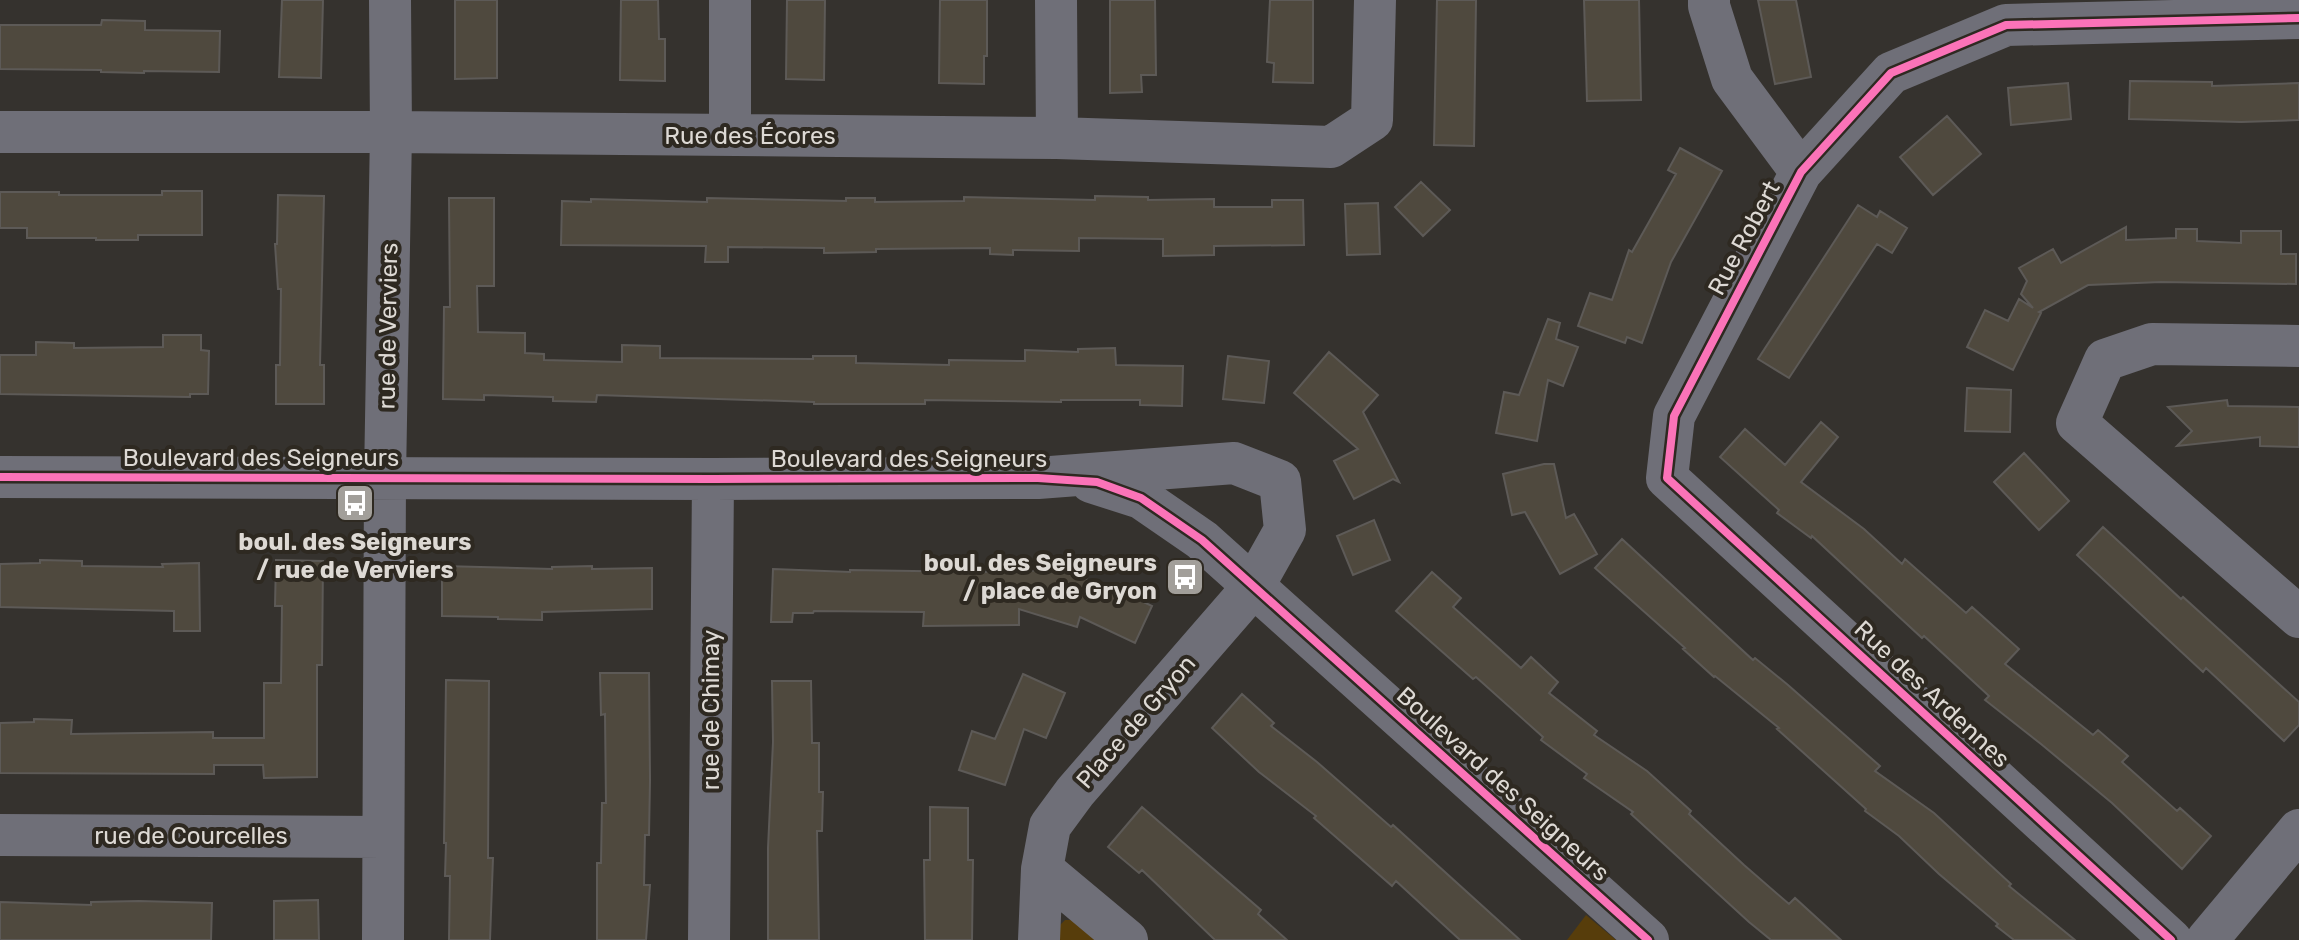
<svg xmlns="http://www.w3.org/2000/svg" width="2299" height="940" viewBox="0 0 2299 940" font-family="Rubik,sans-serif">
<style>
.green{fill:#573d0b}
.building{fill:#4f493e;stroke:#5d5a57;stroke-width:2}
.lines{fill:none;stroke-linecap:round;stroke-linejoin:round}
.minor{stroke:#6f6f78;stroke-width:42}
.cycleway-casing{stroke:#2e2921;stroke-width:13}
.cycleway{stroke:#fb73b8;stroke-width:8}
.labels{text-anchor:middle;stroke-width:8;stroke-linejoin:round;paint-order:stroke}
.street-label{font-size:24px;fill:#ddd9d4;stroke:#2e2921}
.poi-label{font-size:24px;font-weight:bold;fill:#ddd9d4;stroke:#2e2921}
</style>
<rect width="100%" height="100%" fill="#35322e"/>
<path class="green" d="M1586,915L1616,940H1567Z
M1065,920H1077L1107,940H1053L1058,927Z"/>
<path class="building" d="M282,0H323L321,78L279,77Z
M455,0H497V78L455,79Z
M621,0H658L659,39H665V81L620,80Z
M787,0H825L824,80L786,79Z
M940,0H987V56H984V84L939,83Z
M1110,0H1155L1156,75H1141L1142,92L1110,93Z
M1270,0H1313V83L1273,82L1274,63L1267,62Z
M1437,0H1476L1474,146L1434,145Z
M1584,0H1639L1641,100L1587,101Z
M1758,0H1796L1811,77L1775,84Z
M102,20L145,21V30L220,31L219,72L144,71V73L101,72V70L0,69V25H101Z
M2130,81L2212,82V86L2299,83V120L2241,122L2129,119Z
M2068,83L2071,119L2011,125L2008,88Z
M1947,116L1981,154L1933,195L1900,157Z
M1680,148L1722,171L1671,262L1642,343L1627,337L1625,343L1578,326L1590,293L1612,300L1629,250L1632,252L1676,174L1668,170Z
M1421,182L1450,210L1423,236L1395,207Z
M162,191H202V235H138V240H96V238H27V228H0V192H59V195H162Z
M278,195L324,196L320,365H324V404H276V365H280L281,289H278L275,244H277Z
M1095,196L1148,197V200L1214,199V207H1272V200H1303L1304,245L1214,246V255L1163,256V239L1079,238V251L1013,250V255L990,254V248L876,249V252L824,253V248L728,247V262H705L706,246L561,245L562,201L591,202V199L707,202V198L846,201V198H875V202L964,201V197L1095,200Z
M449,198H494V286H477L478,332L525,333V353L544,354V360L622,362V345L660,346V358L813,359V356H856V363L949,365V360L1025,361V350L1078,352V349L1115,348L1116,365L1183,366L1182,406L1140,405V400H1061V402L925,400V404H814V402L597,395L596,402L553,401V397L484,395V400L443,399L444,307H450Z
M1378,203L1380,254L1347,255L1345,204Z
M1858,205L1877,217L1880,211L1907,228L1892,253L1877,244L1789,378L1758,359Z
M2126,227V240L2176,238V229H2197V241L2241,243V231H2281V254H2296V284L2161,282L2088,285L2039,312L2041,313L2013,370L1967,347L1985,310L2008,321L2019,299L2033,308L2021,294L2027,281L2019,268L2053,249L2061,263Z
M1548,319L1560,323L1556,339L1578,347L1563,386L1548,380L1537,441L1496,433L1504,392L1519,395Z
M163,335H201V350L209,351L208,394H190V397L0,394V355H36V342L74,343V348L163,347Z
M1329,352L1378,395L1363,412L1399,482L1393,479L1354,499L1334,461L1358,449L1294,393Z
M1228,356L1269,361L1264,403L1223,399Z
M1967,388L2011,390L2010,432L1965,431Z
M2227,400L2228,406L2299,407V447L2260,446V437L2177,446L2192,431L2168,407Z
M1821,422L1838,437L1801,482L1864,529L1902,564L1905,559L1966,613L1972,607L2019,649L2005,664L2093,735L2098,730L2128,756L2122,762L2177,811L2180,808L2211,836L2182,869L2112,803L2041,744L1985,700L1989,696L1924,636L1922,638L1896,614L1812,536L1811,538L1777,513L1779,510L1720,457L1745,429L1785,465Z
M2024,453L2069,501L2039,530L1994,482Z
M1544,464H1554L1566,518L1574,514L1597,554L1560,574L1525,512L1512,515L1503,474Z
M1374,520L1390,560L1353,575L1337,536Z
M2103,527L2181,599L2183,597L2299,702V725L2284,741L2206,668L2203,672L2077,555Z
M1622,539L1753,660L1755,658L1788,685L1880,766L1875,771L1934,813L2011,884L2009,886L2075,940H2014L1996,926L1998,924L1939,874L1899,836L1865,811L1866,809L1777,729L1779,728L1715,676L1714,677L1683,649L1685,648L1595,568Z
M40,560L82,561V566L163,567L162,564L199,563L200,631H174V611L0,607V564L40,563Z
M276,560L323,561L322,665H317V777L264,778L263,765H214V774L0,773V723L34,722V719L72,720L71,734L213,732V738H264V683H281L282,606H275Z
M442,566L552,569V567L592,566V569L652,568V609L542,612V620L498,619V617L442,616Z
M773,569L850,572V570L977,572L1056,570L1114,588L1152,606L1135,643L1080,617L1077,627L1019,609V625L923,626L924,612L814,611L813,613H793L792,622H771Z
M1432,572L1461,598L1453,607L1521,668L1531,657L1558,682L1549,693L1597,731L1594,735L1647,771L1691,811L1689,814L1744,865L1789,904L1795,898L1841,940H1771L1749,922L1631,814L1633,812L1584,778L1587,774L1541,740L1543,737L1476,677L1473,679L1396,611Z
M600,673H649L650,780L649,835H645L644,885H650L646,940H597V863H601L602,803H606L605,714L601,715Z
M1023,674L1065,693L1046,738L1024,729L1005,785L959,770L972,731L995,739Z
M446,680L489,681L488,858H493L490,940H449L450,876H445L446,843H444Z
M772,681H811L812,743H819V792H823L822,831H817L819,940H768V848L773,742Z
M1242,694L1274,723L1271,726L1317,762L1391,827L1393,825L1520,940H1460L1396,881L1392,886L1314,818L1316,816L1259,772L1212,728Z
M930,807L968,808V860H973L972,940H925L924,860H930Z
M1142,807L1261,910L1258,914L1287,940H1215L1142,870L1139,873L1108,847Z
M318,900L319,940H274V901Z
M139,901L212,903L211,940H0V902L91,905V902Z"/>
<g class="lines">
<path class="minor" d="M1056,0L1057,138
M1709,0V6L1732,79L1801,172
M0,132H391L1057,138L1331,147L1372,120L1375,0
M730,135V0
M2299,346L2152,344L2105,360L2077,423L2299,617
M0,477L713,479L1038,478L1234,463L1280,481L1285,530L1253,587L1075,792L1050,826L1042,869L1039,940
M1091,482L1141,498L1202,540L1648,940
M0,835L382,837
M1042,869L1127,940
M383,940L385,478L391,132L390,0
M709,940L713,479
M2171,940L1667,478L1674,416L1801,172L1891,73L2006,25L2299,18
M2207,940L2299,830"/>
<defs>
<path id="cycleway" d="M0,477L713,479L1038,478L1097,482L1141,498L1202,540L1648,940
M2171,940L1667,478L1674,416L1801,172L1891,73L2006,25L2299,18"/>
</defs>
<use href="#cycleway" class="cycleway-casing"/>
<use href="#cycleway" class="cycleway"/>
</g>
<defs>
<symbol id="bus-square" viewBox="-11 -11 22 22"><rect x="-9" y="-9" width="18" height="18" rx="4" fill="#a29f9a" stroke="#2e2921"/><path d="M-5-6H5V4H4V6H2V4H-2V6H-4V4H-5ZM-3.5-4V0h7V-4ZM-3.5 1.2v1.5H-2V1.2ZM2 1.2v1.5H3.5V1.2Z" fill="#fff"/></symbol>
</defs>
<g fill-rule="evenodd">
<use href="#bus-square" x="333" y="481" width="44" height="44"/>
<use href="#bus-square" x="1163" y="555" width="44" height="44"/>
</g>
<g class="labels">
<g class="street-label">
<text x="750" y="144">Rue des Écores</text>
<text transform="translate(1744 238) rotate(-62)" y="8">Rue Robert</text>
<text transform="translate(388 326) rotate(-89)" y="8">rue de Verviers</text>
<text x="261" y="466">Boulevard des Seigneurs</text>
<text x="909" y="467">Boulevard des Seigneurs</text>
<text transform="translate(1932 694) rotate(43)" y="8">Rue des Ardennes</text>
<text transform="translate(711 710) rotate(-90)" y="8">rue de Chimay</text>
<text transform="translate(1136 722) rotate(-49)" y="8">Place de Gryon</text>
<text transform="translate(1503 784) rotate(42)" y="8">Boulevard des Seigneurs</text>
<text x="191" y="844">rue de Courcelles</text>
</g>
<g class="poi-label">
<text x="355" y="550">boul. des Seigneurs<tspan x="355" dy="28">/ rue de Verviers</tspan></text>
<text x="1157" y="571" text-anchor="end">boul. des Seigneurs<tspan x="1157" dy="28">/ place de Gryon</tspan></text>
</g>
</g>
</svg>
